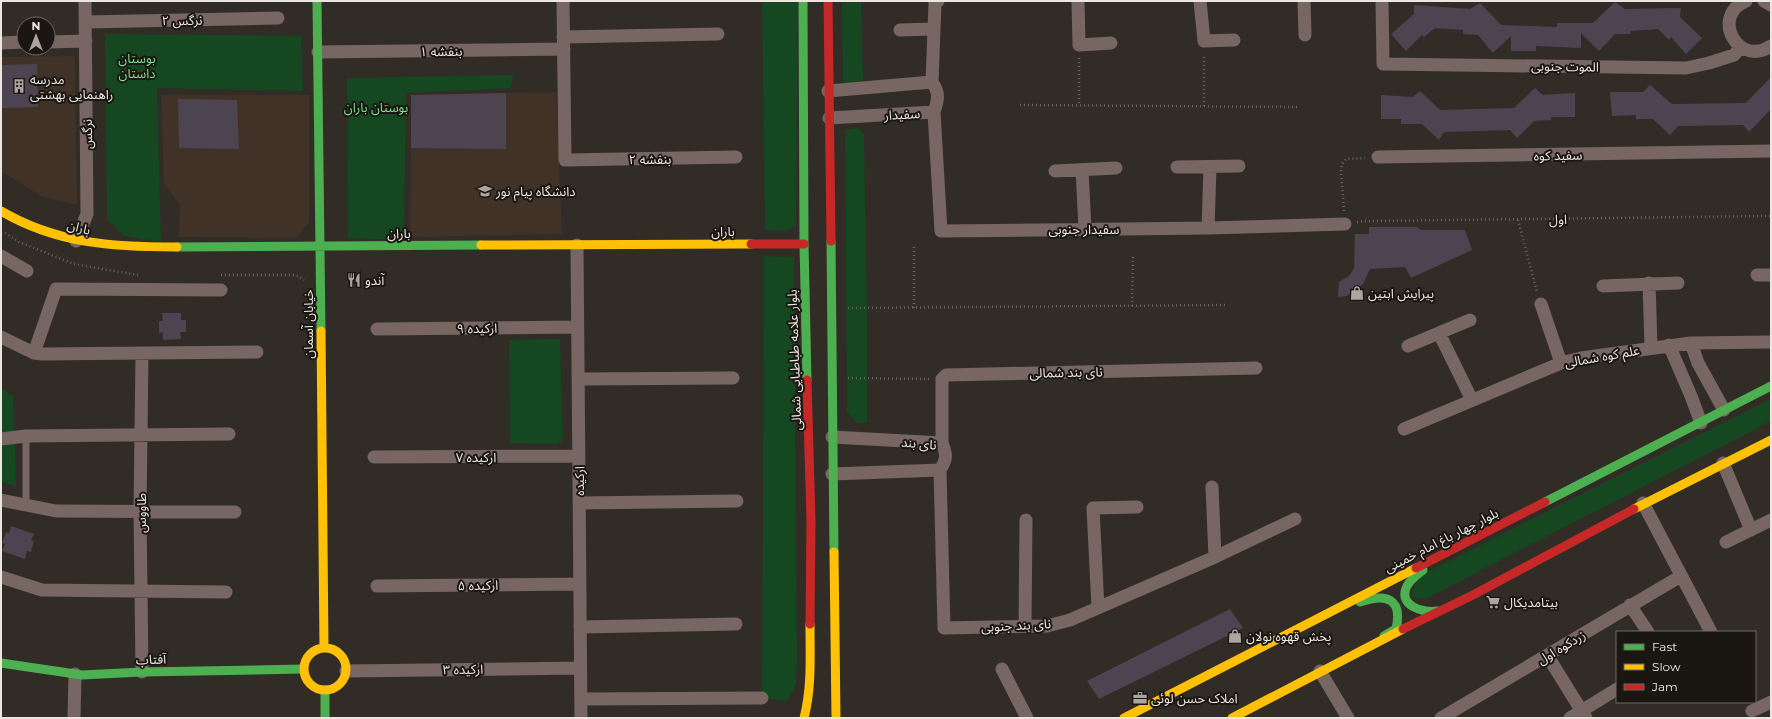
<svg xmlns="http://www.w3.org/2000/svg" width="1772" height="719" viewBox="0 0 1772 719" font-family="Montserrat,'Noto Sans Arabic',sans-serif">
<style>
.built{fill:#403226}
.green{fill:#154721}
.building{fill:#4c4551}
.lines{fill:none;stroke-linecap:round;stroke-linejoin:round}
.path{stroke:#6d615d;stroke-width:2.5;stroke-dasharray:1 3;stroke-linecap:butt}
.lane{stroke:#776662;stroke-width:7}
.street{stroke:#776662;stroke-width:13}
.fast{stroke:#4caf50;stroke-width:9}
.slow{stroke:#ffc107;stroke-width:9}
.jam{stroke:#c62828;stroke-width:9}
.labels{text-anchor:middle;stroke-width:4;stroke-linejoin:round;paint-order:stroke}
.street-label{font-size:13px;fill:#ece6e0;stroke:#1a1612}
.park-label{font-size:13px;fill:#7ddf8e;stroke:#1a1612}
.poi-label{font-size:13px;fill:#ece6e0;stroke:#1a1612;text-anchor:start}
</style>
<rect width="100%" height="100%" fill="#322c27"/>
<path class="built" d="M75,56L77,205L41,196L1,171V57Z
M556,92L562,234L410,237L411,95Z
M161,95H309V223L296,238L179,237L180,205L164,184Z"/>
<path class="green" d="M762,1H798L796,226L787,230L765,231Z
M842,1H861L863,81L843,83Z
M105,34L301,36L303,91L157,88L161,242L124,236L107,219Z
M513,75L511,88L406,93L404,240L348,238L347,78Z
M859,128L864,134L867,308V423H857L847,412L845,130Z
M764,256L794,257L797,659L796,684L788,701L762,698Z
M560,339L563,440L557,444L510,443L509,340Z
M1,389L13,396L16,486L1,482Z
M1771,399V421L1427,598L1414,599L1411,594L1419,576Z"/>
<path class="building" d="M1615,2L1625,9L1681,8L1680,17L1702,38L1686,54L1671,37L1669,40L1658,29L1631,31L1630,34H1615L1599,51L1581,33V48L1536,46V51H1511V36L1493,53L1478,35L1463,34V30L1435,28L1424,37L1422,35L1406,51L1391,34L1414,14V5L1470,9L1480,3L1501,25L1557,27V23H1593Z
M37,64L38,107L1,108V65Z
M1771,77V109L1749,132L1743,125L1678,126L1670,135L1653,119H1636V115L1612,116L1610,92H1643L1650,85L1672,104L1746,103Z
M1535,88L1543,95L1575,93V117H1551V120L1534,121L1517,138L1510,130L1444,132L1439,140L1422,124H1401V119H1381V95L1413,97L1420,91L1440,110L1514,108Z
M506,93V149L411,148V95Z
M178,99L237,100L239,149L179,148Z
M1369,227H1417L1421,230H1465L1472,250L1411,278L1405,267L1370,269L1363,284L1347,296L1338,297L1339,282L1349,276L1354,268L1355,234H1369Z
M162,313H181V320H186V332H180L181,339L163,340V332L159,333V321H163Z
M11,526L34,534L31,540L34,541L31,552L27,551L25,559L2,551L5,544L2,543L6,532L9,533Z
M1230,609L1243,628L1099,699L1087,681Z"/>
<g class="lines">
<path class="path" d="M1079,58V105
M1020,105L1299,107
M1204,106V54
M1344,211L1341,170L1342,164L1346,159L1365,158
M1518,220L1537,292
M1357,222L1367,221L1771,216
M5,233L19,242L74,264L138,275
M914,247V308
M221,275H296L304,280
M1132,306L1133,254
M848,308L1226,305
M848,378L929,379"/>
<path class="lane" d="M26,436V505"/>
<path class="street" d="M563,1L565,160L736,157
M1078,1L1079,45L1111,43
M1200,1L1204,41L1234,40
M1304,1L1305,35
M1382,1L1383,64L1686,68L1709,63L1734,55L1741,47
M1746,1C1710,16 1738,68 1771,46
M1764,1L1771,5
M86,22L278,18
M900,30L934,29
M563,37L718,34
M48,42L86,41
M1,43L24,42
M318,52L564,49
M932,82L935,3L938,1
M828,91L932,82C940,93 938,100 934,112L829,118
M934,112L941,231L1208,228L1345,224
M1378,157L1771,151
M1177,167L1239,166
M1082,170L1085,229
M1055,171L1116,168
M1208,228L1210,167
M76,241L87,214L85,1
M577,245L581,718
M1,256L27,271
M1757,275H1771
M1649,283L1651,347
M1603,286L1678,283
M1541,304L1561,363
M1470,320L1439,333L1472,400
M377,329L577,327
M1,337L34,353L42,354L257,352
M1691,343L1698,363L1724,410
M1669,345L1691,396L1701,423
M1408,346L1439,333
M34,353L56,289L221,290
M142,354L140,511L142,672
M578,379L733,378
M1404,429L1561,363L1581,358L1691,343L1771,342
M832,437L942,443C947,455 947,459 940,470L832,474
M1,439L26,436L229,434
M942,443V379L946,375L1256,368
M374,457L578,456
M1723,463L1751,530
M940,470L944,628L1047,626L1070,620L1215,557L1295,519
M1212,487L1215,557
M1,500L56,511L235,512
M579,503L737,501
M1643,503L1711,632
M1726,542L1771,520
M1,577L42,590L226,592
M377,586L580,584
M1630,605L1648,632
M1098,608L1093,508L1137,507
M1025,626L1026,520
M580,627L736,624
M1547,655L1586,718
M1002,669L1027,718
M346,671L580,668
M1320,671L1348,718
M581,699L762,698
M1752,711L1771,702
M74,718L75,674
M1441,718L1681,576
M1570,718L1617,689"/>
<path class="fast" d="M317,1L321,331
M803,1L804,244L807,380
M831,241L834,552
M177,247L481,245
M1545,502L1771,386
M1423,570C1417,575 1411,579 1407,586C1397,605 1423,614 1438,611
M1360,602C1386,593 1403,598 1396,629L1384,636
M1,663L82,675L142,672L303,669
M325,690V718"/>
<path class="slow" d="M1,211C57,244 114,247 177,247
M481,245L751,244
M321,331L324,647
M1634,509L1771,440
M834,552L836,718
M304 669a21 21 0 1 1 42 0a21 21 0 1 1-42 0Z
M804,718C812,687 810,656 810,624
M1124,718L1416,568
M1232,718L1403,629"/>
<path class="jam" d="M828,1L831,241
M751,244H804
M807,380L811,521L810,624
M1416,568L1545,502
M1403,629L1473,595L1634,509"/>
</g>
<defs>
<symbol id="building-bare" viewBox="-9 -9 18 18"><path d="M-4-6H4V6H1V3H-1V6H-4ZM-2.5-4.3h1.7v1.8h-1.7ZM.8-4.3h1.7v1.8H.8ZM-2.5-1h1.7V.8h-1.7ZM.8-1h1.7V.8H.8Z" fill="#aba59f" stroke="#1a1612" stroke-width="2.5" paint-order="stroke"/></symbol>
<symbol id="university-bare" viewBox="-9 -9 18 18"><path d="M0-5L7-2L0 1L-7-2ZM-4 1L0 2.5L4 1V4Q0 6-4 4Z" fill="#aba59f" stroke="#1a1612" stroke-width="2.5" paint-order="stroke"/></symbol>
<symbol id="restaurant-bare" viewBox="-9 -9 18 18"><path d="M-5-6h1v4h1v-4h1v4h1v-4h1v5L-1.5 .5V6h-2V.5L-5-1ZM5-6V6H3V1.5H1.5Q1.5-4 5-6Z" fill="#aba59f" stroke="#1a1612" stroke-width="2.5" paint-order="stroke"/></symbol>
<symbol id="shop-bare" viewBox="-9 -9 18 18"><path d="M-5-2.5h2.3a2.7 3.5 0 0 1 5.4 0H5L5.5 6h-11ZM-1.5-2.5h3a1.5 2.3 0 0 0-3 0Z" fill="#aba59f" stroke="#1a1612" stroke-width="2.5" paint-order="stroke"/></symbol>
<symbol id="supermarket-bare" viewBox="-9 -9 18 18"><path d="M-6-5.5h2.5l.6 2H6L4.5 2H-2.5L-4.4-4H-6ZM-1.5 3.2a1.3 1.3 0 1 0 .1 0ZM3 3.2a1.3 1.3 0 1 0 .1 0Z" fill="#aba59f" stroke="#1a1612" stroke-width="2.5" paint-order="stroke"/></symbol>
<symbol id="office-bare" viewBox="-9 -9 18 18"><path d="M-6-3h4V-5.5h4V-3h4V5H-6ZM-1-4.5V-3h2v-1.5ZM-6 0V1H6V0Z" fill="#aba59f" stroke="#1a1612" stroke-width="2.5" paint-order="stroke"/></symbol>
</defs>
<g fill-rule="evenodd">
<use href="#building-bare" x="9" y="76" width="20" height="20"/>
<use href="#university-bare" x="475" y="181" width="20" height="20"/>
<use href="#restaurant-bare" x="344" y="270" width="20" height="20"/>
<use href="#shop-bare" x="1347" y="283" width="20" height="20"/>
<use href="#supermarket-bare" x="1483" y="592" width="20" height="20"/>
<use href="#shop-bare" x="1225" y="626" width="20" height="20"/>
<use href="#office-bare" x="1130" y="688" width="20" height="20"/>
</g>
<g class="labels">
<g class="street-label">
<text transform="translate(182 20) rotate(-1)" y="5">نرگس ۲</text>
<text transform="translate(441 51) rotate(-1)" y="5">بنفشه ۱</text>
<text transform="translate(1565 66) rotate(1)" y="5">الموت جنوبی</text>
<text transform="translate(902 114) rotate(-3)" y="5">سفیدار</text>
<text transform="translate(87 134) rotate(-91)" y="5">نرگس</text>
<text transform="translate(1558 155) rotate(-1)" y="5">سفید کوه</text>
<text transform="translate(650 159) rotate(-1)" y="5">بنفشه ۲</text>
<text transform="translate(1558 219) rotate(-1)" y="5">اول</text>
<text transform="translate(79 227) rotate(15)" y="5">باران</text>
<text x="1084" y="234">سفیدار جنوبی</text>
<text x="723" y="236">باران</text>
<text x="399" y="238">باران</text>
<text transform="translate(308 324) rotate(-90)" y="5">خیابان آسمان</text>
<text transform="translate(477 328) rotate(-1)" y="5">ارکیده ۹</text>
<text transform="translate(1602 356) rotate(-10)" y="5">علم کوه شمالی</text>
<text transform="translate(794 360) rotate(-92)" y="5">بلوار علامه طباطبایی شمالی</text>
<text transform="translate(1066 372) rotate(-1)" y="5">نای بند شمالی</text>
<text transform="translate(919 443) rotate(5)" y="5">نای بند</text>
<text x="476" y="462">ارکیده ۷</text>
<text transform="translate(579 481) rotate(-90)" y="5">ارکیده</text>
<text transform="translate(141 513) rotate(-90)" y="5">طاووس</text>
<text transform="translate(1441 540) rotate(-27)" y="5">بلوار چهار باغ امام خمینی</text>
<text transform="translate(478 585) rotate(-1)" y="5">ارکیده ۵</text>
<text transform="translate(1016 625) rotate(-3)" y="5">نای بند جنوبی</text>
<text transform="translate(1561 647) rotate(-31)" y="5">زردکوه اول</text>
<text transform="translate(151 659) rotate(-2)" y="5">آفتاب</text>
<text transform="translate(463 669) rotate(-1)" y="5">ارکیده ۳</text>
</g>
<g class="park-label">
<text x="137" y="63">بوستان<tspan x="137" dy="15">داستان</tspan></text>
<text x="376" y="112">بوستان باران</text>
</g>
<g class="poi-label">
<text x="30" y="84">مدرسه<tspan x="30" dy="15">راهنمایی بهشتی</tspan></text>
<text x="496" y="196">دانشگاه پیام نور</text>
<text x="365" y="285">آندو</text>
<text x="1368" y="298">پیرایش ابتین</text>
<text x="1504" y="607">بیتامدیکال</text>
<text x="1246" y="641">پخش قهوه نولان</text>
<text x="1151" y="703">املاک حسن لوئی</text>
</g>
</g>
<rect width="1772" height="719" fill="none" stroke="#ece6e0" stroke-width="4"/>
<rect x="1616" y="631" width="140" height="72" fill="#1a1612" stroke="#6e6964"/>
<rect x="1624" y="644" width="20" height="6" fill="#4caf50" stroke="#6e6964"/>
<text x="1652" y="651" font-size="12" fill="#ece6e0">Fast</text>
<rect x="1624" y="664" width="20" height="6" fill="#ffc107" stroke="#6e6964"/>
<text x="1652" y="671" font-size="12" fill="#ece6e0">Slow</text>
<rect x="1624" y="684" width="20" height="6" fill="#c62828" stroke="#6e6964"/>
<text x="1652" y="691" font-size="12" fill="#ece6e0">Jam</text>
<g transform="translate(36 36)"><circle r="19" fill="#1a1612" stroke="#6e6964"/>
<path d="M0-3L7 15L0 10L-7 15Z" fill="#aba59f"/>
<text y="-6" font-size="11" font-weight="bold" text-anchor="middle" fill="#ece6e0">N</text>
</g>
</svg>
